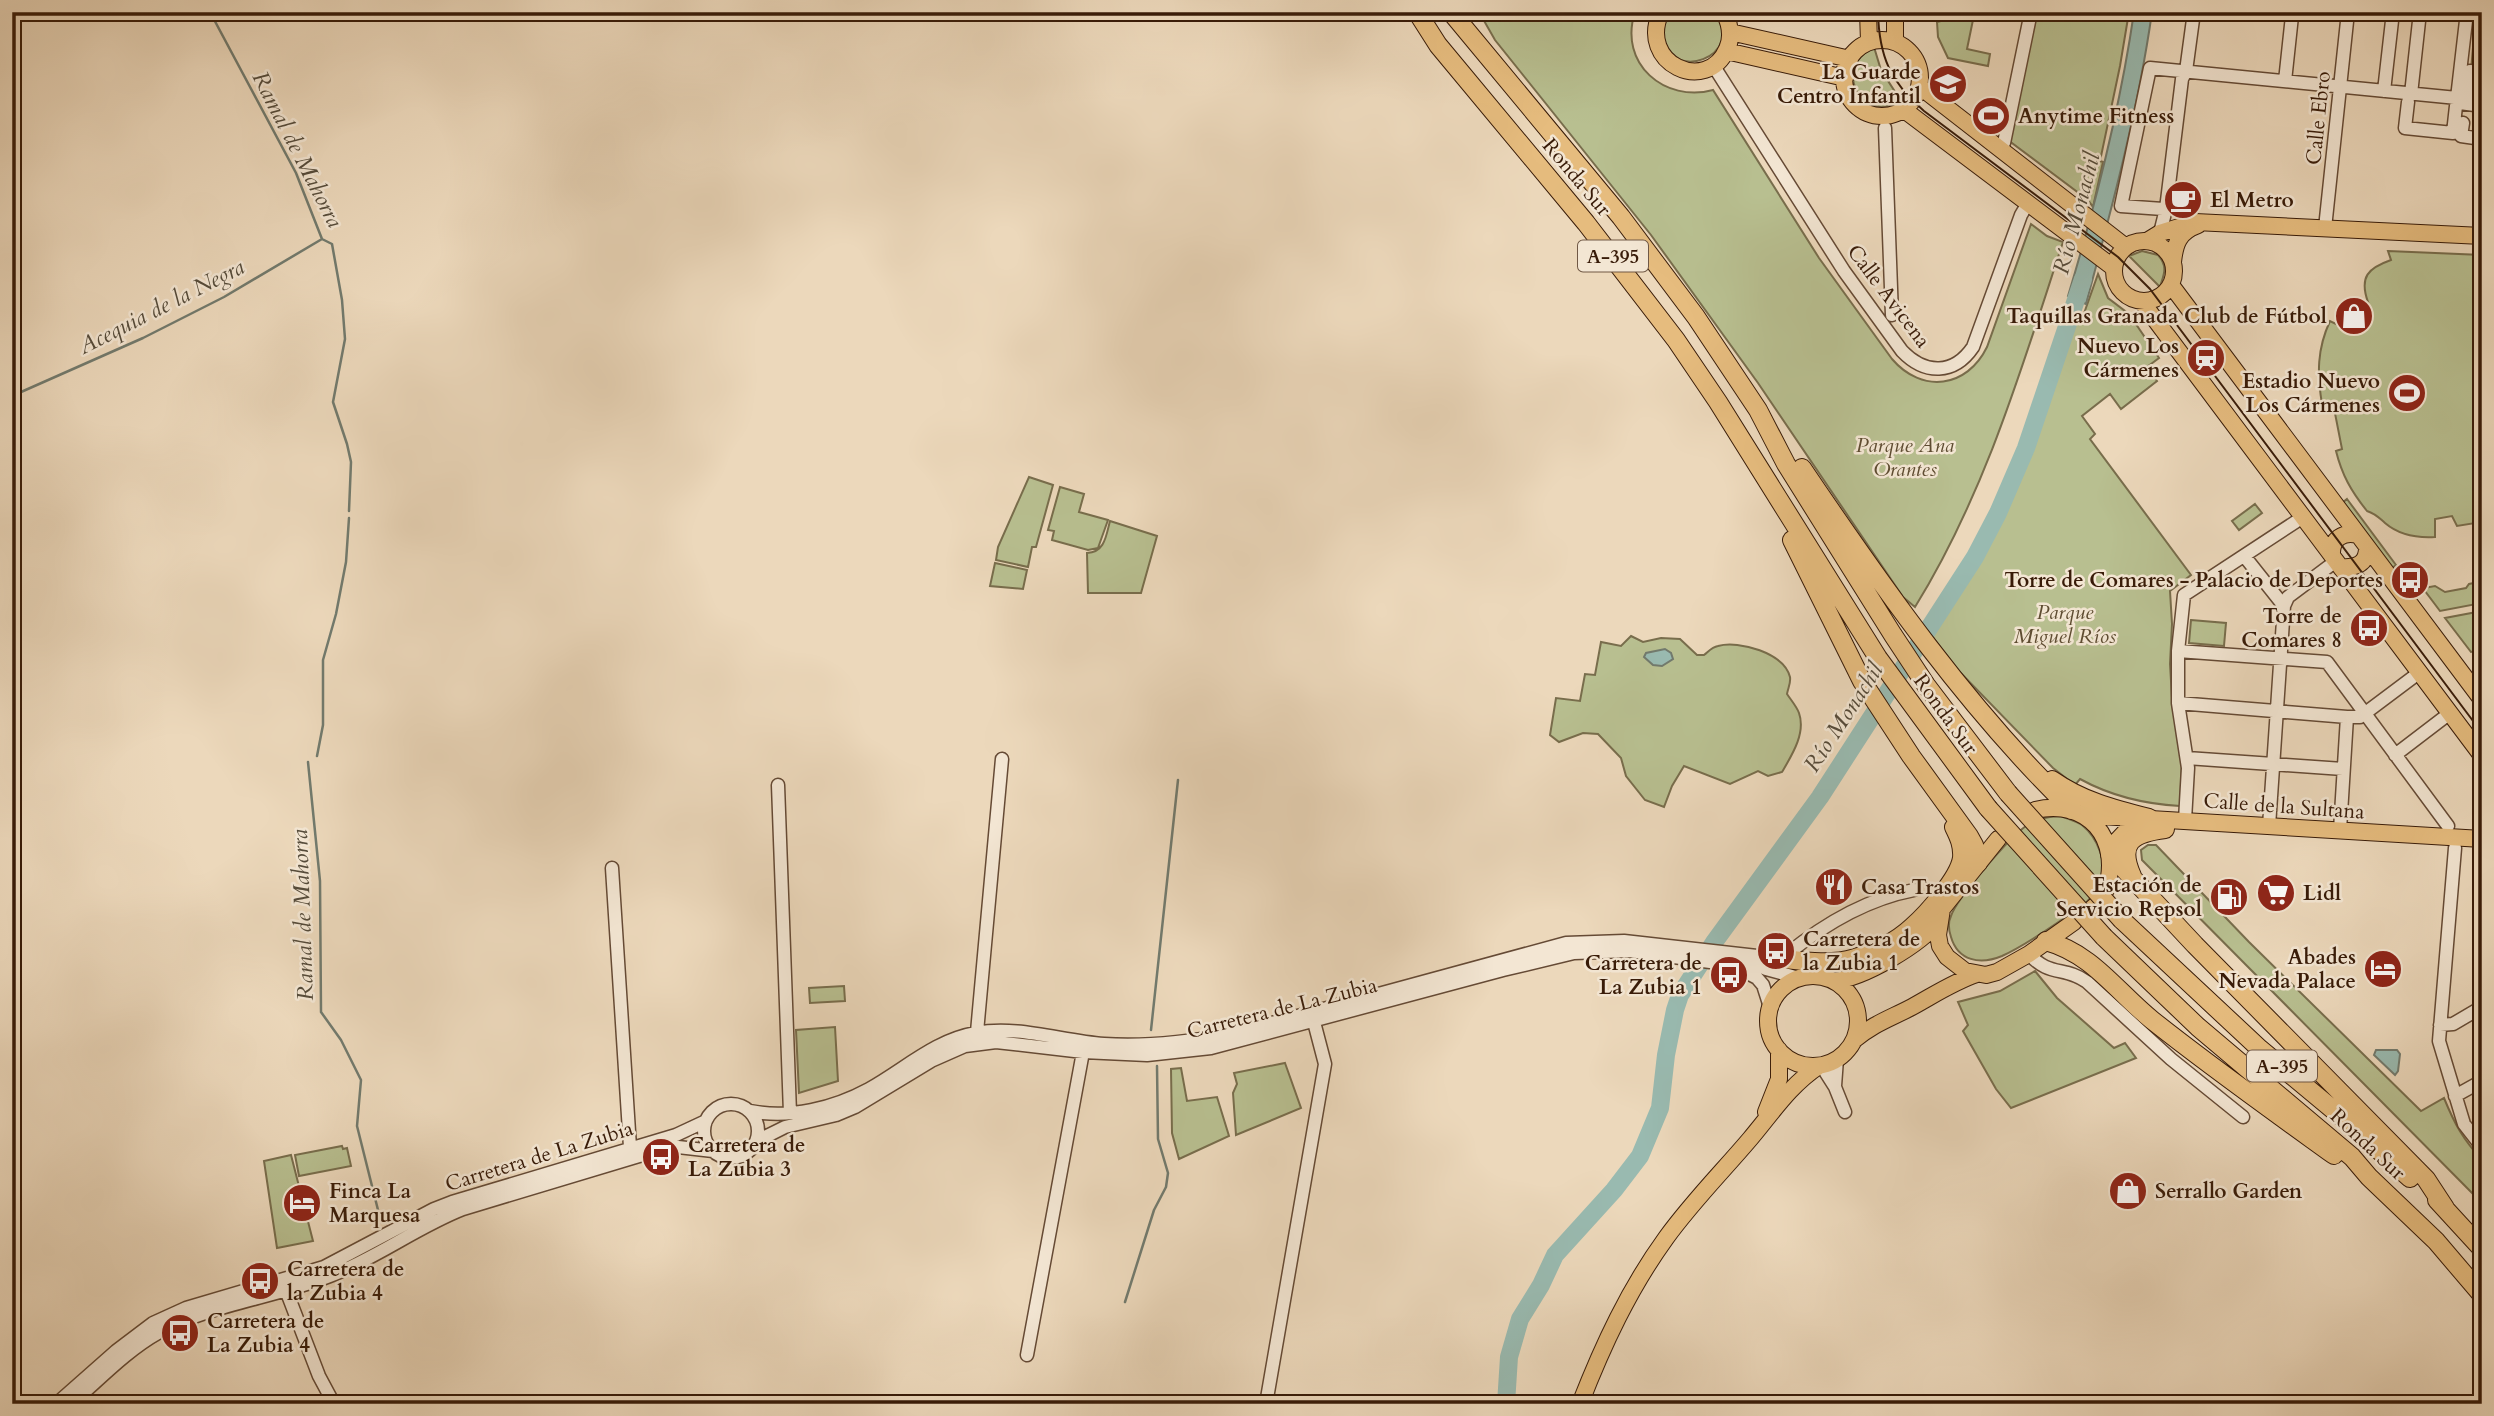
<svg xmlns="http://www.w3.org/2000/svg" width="2494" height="1416" viewBox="0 0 2494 1416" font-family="Cardo,serif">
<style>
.green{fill:#b8bf90;stroke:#786d4c;stroke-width:2}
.water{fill:#99bab0;stroke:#727a6d;stroke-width:2}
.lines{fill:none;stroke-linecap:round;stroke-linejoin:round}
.stream{stroke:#727a6d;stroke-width:2.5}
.river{stroke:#99bab0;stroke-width:18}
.minor-casing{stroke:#654a35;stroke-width:15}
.major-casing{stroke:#381b08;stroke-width:18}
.highway-casing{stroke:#381b08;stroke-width:20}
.minor{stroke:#f3e6d3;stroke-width:12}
.major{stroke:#e6bc7e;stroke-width:16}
.highway{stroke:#e6bc7e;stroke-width:18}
.tram{stroke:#381b08;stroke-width:2}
.highway-bridge-casing{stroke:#381b08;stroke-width:20;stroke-linecap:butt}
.highway-bridge{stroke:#e6bc7e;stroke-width:18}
.labels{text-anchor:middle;stroke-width:5;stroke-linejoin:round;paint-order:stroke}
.shield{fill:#f3e6d3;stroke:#705845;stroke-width:2}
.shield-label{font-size:19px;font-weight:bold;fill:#381b08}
.poi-label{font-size:21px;font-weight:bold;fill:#381b08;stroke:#f3e6d3;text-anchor:start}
.street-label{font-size:21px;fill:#381b08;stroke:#f3e6d3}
.park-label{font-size:21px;font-style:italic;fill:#5e4c31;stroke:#f3e6d3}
.water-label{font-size:23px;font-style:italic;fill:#554b3a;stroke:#f3e6d3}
</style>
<rect width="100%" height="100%" fill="#ecd8bb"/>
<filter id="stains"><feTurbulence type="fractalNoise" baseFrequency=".00286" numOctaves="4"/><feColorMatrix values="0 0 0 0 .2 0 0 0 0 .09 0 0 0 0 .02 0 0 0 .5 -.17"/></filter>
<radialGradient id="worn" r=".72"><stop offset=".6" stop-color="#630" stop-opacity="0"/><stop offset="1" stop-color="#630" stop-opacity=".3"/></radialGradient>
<path class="green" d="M1479,12H1635C1618,64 1665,103 1713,90L1819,258L1892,359C1922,394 1967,388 1987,347L2031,224L2047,236L2063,242C2022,367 1985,494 1915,607L1903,597L1758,383L1651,235L1495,40Z
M1669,12H1716C1746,59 1669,82 1664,38C1663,27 1663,21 1669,12Z
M1941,12H1987L2000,15L1999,20L1974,15L1967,49L1990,54L1988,66L1948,58L1938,37L1937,22L1941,21Z
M2034,12H2129L2120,66L2100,161L2103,162L2093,207L2088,200L2008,140Z
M2476,12H2482V72L2471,71Z
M1874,47L1881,70L1901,101C1861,125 1831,67 1874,47Z
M2142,251L2158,255C2169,267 2163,276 2160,287L2129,256Z
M2388,251L2482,255V522L2457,526L2452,516L2435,519V537C2418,538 2399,535 2385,523C2378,517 2376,514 2367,511C2351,491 2342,475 2336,451L2342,449L2333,403L2322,404C2317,374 2317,349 2330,321L2340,326L2360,303L2368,302C2359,277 2368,268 2391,260Z
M2098,274L2108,298L2129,314L2159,358L2147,367L2157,381L2121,409L2110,394L2082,416L2095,434L2090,439L2191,575L2170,591L2172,624L2170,664L2172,698L2182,762L2180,806C2144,804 2111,796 2080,779L2075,785L2053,768L1953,665L1932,636C1948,610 1965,585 1979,558C2019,481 2048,400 2077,319H2082Z
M1029,477L1053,485L1036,547H1032L1028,567L996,560L998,547Z
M1060,487L1084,494L1079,512L1108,520L1098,548L1088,550L1052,540L1054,531L1048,530Z
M2347,499L2396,565L2391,569L2342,503Z
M2255,504L2262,513L2239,530L2232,521Z
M1110,521L1157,536L1141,593H1088L1087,553C1105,552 1106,536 1110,521Z
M995,563L1027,570L1023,589L990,586Z
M2482,573V603L2440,611L2425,591L2424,588L2435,586L2445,592L2466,588L2469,584L2479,582Z
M2482,611V650L2471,652L2445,618Z
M2191,620L2226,623L2224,646L2189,643Z
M1631,636L1643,642L1661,638L1680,639L1697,655H1704C1709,651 1712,647 1718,646C1739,640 1784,653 1790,677C1791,683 1788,688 1787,694C1791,700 1797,707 1799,713C1806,733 1792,755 1782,772L1768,776L1758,771L1730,784L1684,766L1672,786L1664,807L1645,800L1626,776L1621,758L1598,734L1583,733L1559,742L1550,735L1556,698L1580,701L1585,674L1595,675L1601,642L1621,646Z
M2061,816C2068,819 2076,821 2082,825C2097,837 2108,863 2101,882C2098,891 2090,898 2084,905C2057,922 2031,943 2002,956C1980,965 1958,961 1951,937C1949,931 1948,922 1951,916C1957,898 2010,837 2026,826C2036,818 2049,817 2061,816Z
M2148,845H2156L2249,942L2421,1111L2444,1098C2455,1125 2463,1139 2482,1160V1203L2142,860L2141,850Z
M2035,971L2057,998L2114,1048L2125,1043L2136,1058L2011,1108L1996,1089L1963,1031L1968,1025L1958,1002L2000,991Z
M844,986L845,1001L810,1003L809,988Z
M835,1027L838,1081L799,1093L796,1030Z
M1285,1063L1301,1108L1236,1135L1233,1093L1237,1084L1234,1073Z
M1181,1068L1187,1101L1217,1097L1229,1136L1179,1159L1172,1133L1171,1069Z
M342,1146L343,1149L347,1148L351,1166L299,1176L295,1155Z
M291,1155L313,1241L277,1248L264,1161Z"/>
<path class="water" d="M2134,12H2152C2138,111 2112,207 2086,304L2068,296C2096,203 2120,109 2134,12Z
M1665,649L1671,653L1673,659L1662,666L1653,665L1644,657L1646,653Z
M2376,1050H2397L2400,1054L2398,1071L2395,1075L2374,1055Z"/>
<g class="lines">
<path class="stream" d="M210,12L296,173L322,239L332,244L342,300L345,339L333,402L347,444L351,462L349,511
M12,396L143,338L224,297L322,239
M317,756L323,725V660L336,614L346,562L349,518
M308,762L320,881L321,1012L341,1040L361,1080L357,1126L381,1222
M1151,1030L1178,780
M1125,1302L1154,1210L1166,1187L1168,1173L1158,1139L1157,1066"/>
<path class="river" d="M1506,1404L1509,1357L1520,1319L1541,1285L1555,1255L1614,1190L1640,1156L1660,1108L1666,1055L1675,1010L1680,995L1715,941L1820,797L1975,557L1998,513L2026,448L2083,279"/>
<defs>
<path id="minor" d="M1713,65L1844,271L1902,351C1925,375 1954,375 1973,347L2021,215L2028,203
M2482,72L2470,71V77L2476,78L2475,83H2469L2468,94L2482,96
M2285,81L2292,16L2296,12
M2384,91L2393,12
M2411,94L2420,12
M2457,98L2467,12
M2408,102L2405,128L2453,133L2456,106
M2463,123L2461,136L2482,139
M1885,128L1892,315
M2004,143L2031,12
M2163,209L2121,206L2150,68L2457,98L2460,103L2482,106
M2325,228L2348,12
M2160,233L2166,209L2182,79L2186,71L2194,12
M2245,557L2284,606
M2178,651L2327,662L2448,826
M2178,703L2347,717
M2395,755L2450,713
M2187,758L2343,769
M778,785L790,1113
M2185,820L2188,768L2178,703V651L2184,595L2303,517
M2269,826L2284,606L2288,597L2336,561
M2340,830L2347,717H2360L2420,672
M2455,848L2439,1041L2464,1124L2482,1147
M612,868L630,1147
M2029,954C2049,977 2065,966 2087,982L2171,1059L2243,1117
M1740,958L1766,969L1799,978
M2440,1025L2453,1024L2482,1007
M977,1032L1002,759
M1821,1065L1835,1087L1845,1112
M1835,1086L1837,1059
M2455,1096L2482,1081
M704 1131a27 27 0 1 1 54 0a27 27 0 1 1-54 0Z
M750,1111C790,1119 834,1108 869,1089C905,1069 935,1040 976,1033C1017,1025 1062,1041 1104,1044C1147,1047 1188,1042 1231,1034L1566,943L1624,941L1785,959L1786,955C1823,925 1867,899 1914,890
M757,1141L785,1127L836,1115L855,1107L931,1061L965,1046L996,1042L1083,1052L1147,1055L1211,1048L1503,970L1574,953L1630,951L1732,965L1757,978L1763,985L1770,1007
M286,1290L319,1376L334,1404
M1027,1355L1083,1052
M56,1404L116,1351L153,1323L186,1308L324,1267L434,1209L452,1202L676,1135L706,1121
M71,1404C99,1380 126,1351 158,1333C211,1304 274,1298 330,1276C377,1258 417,1227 463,1209L659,1150L678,1147L713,1151
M1266,1404L1325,1064L1314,1022"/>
<path id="major" d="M1661,12C1637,64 1707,95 1727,49C1733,36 1730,24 1724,12
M1868,12L1869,42
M1895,12V42
M1730,32L1850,59
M1844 78a38 38 0 1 1 76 0a38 38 0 1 1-76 0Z
M1726,51L1845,78
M1919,86L2126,247
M1903,109L2114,268
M2114 271a30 30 0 1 1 60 0a30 30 0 1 1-60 0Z
M2147,241L2160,233L2195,222L2482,236
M2173,262C2175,243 2179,232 2198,225
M2171,285L2482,700
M2142,302L2482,756
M2332,555C2331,539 2343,531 2358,535
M2341,567C2356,568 2367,564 2367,548
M2035,810C2088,798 2122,839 2106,890
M2084,815L2482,839
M1998,839L1942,909L1938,935L1940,946L1947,957L1965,971L1986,975L1997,972L2029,954L2074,922
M2109,849L2128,829L2150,826
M2089,911L2096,905
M1768 1021a45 45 0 1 1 90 0a45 45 0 1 1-90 0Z
M1834,981C1864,978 1920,945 1939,921
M1854,1040C1875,1023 1889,1019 1912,1007C1934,995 1953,982 1977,974
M1766,1112L1779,1079V1050
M1580,1404C1603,1345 1629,1289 1666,1238C1692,1202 1722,1172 1750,1139C1772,1113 1790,1085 1819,1066"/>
<path id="highway" d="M1417,12L1438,45L1586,223L1676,340L1718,402L1878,658L1988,808
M1451,12L1621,217L1696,317L1758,410L1786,464L1893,635L1926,685L2008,793
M1802,468C1883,588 1968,709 2072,810
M1792,540L1862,681L1911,756L1969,836L1974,845L1978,863
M2052,780C2082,801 2113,809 2149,818
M2110,854L2195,945L2426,1179L2445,1208
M2132,876C2117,842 2133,833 2165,829
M2122,920L2260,1049L2342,1117L2410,1178
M2104,937L2198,1027L2352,1157L2369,1177L2436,1241L2482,1295
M2046,941C2093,954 2116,991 2152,1020C2211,1067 2273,1111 2334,1155
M1785,959C1809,962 1832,965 1855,958C1874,953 1897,941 1912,927C1927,914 1959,878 1962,858C1963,846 1959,837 1954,827
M2437,1200L2482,1249"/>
</defs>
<use href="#minor" class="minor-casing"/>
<use href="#major" class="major-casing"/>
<use href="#highway" class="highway-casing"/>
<use href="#minor" class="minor"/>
<use href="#major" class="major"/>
<use href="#highway" class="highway"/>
<path class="tram" d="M1878,12C1879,56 1890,82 1924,111L2118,257L2150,289L2482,733"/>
<defs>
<path id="highway-bridge" d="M2008,793L2122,920
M1988,808L2104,937"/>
</defs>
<use href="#highway-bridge" class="highway-bridge-casing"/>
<use href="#highway-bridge" class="highway-bridge"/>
</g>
<defs>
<symbol id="school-disc" viewBox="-11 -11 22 22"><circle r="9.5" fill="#8f2418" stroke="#f3e6d3"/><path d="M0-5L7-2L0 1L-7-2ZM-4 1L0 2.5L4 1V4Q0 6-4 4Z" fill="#fff"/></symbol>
<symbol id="stadium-disc" viewBox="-11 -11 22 22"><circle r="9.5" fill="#8f2418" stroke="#f3e6d3"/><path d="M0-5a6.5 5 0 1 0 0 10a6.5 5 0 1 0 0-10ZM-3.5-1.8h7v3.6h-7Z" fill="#fff"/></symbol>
<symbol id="cafe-disc" viewBox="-11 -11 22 22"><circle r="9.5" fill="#8f2418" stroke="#f3e6d3"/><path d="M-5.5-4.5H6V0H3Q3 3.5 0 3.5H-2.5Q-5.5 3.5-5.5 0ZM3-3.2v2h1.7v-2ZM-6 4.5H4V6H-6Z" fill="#fff"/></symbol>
<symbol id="shop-disc" viewBox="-11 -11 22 22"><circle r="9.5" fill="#8f2418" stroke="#f3e6d3"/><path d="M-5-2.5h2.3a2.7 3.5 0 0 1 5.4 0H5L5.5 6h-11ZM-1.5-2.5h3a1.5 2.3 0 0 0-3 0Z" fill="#fff"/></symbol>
<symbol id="station-disc" viewBox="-11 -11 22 22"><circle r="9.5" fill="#8f2418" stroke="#f3e6d3"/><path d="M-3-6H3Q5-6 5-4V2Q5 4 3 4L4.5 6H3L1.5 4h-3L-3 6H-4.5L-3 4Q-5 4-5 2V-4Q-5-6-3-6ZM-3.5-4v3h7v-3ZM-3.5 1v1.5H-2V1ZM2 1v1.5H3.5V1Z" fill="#fff"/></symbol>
<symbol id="bus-disc" viewBox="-11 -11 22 22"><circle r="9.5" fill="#8f2418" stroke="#f3e6d3"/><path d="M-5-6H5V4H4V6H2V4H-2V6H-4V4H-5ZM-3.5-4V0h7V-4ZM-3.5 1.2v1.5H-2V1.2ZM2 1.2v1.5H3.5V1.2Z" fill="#fff"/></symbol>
<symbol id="restaurant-disc" viewBox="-11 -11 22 22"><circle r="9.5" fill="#8f2418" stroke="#f3e6d3"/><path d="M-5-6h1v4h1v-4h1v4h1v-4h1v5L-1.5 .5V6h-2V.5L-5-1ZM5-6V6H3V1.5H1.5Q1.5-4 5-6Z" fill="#fff"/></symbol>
<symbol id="supermarket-disc" viewBox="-11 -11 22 22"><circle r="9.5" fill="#8f2418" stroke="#f3e6d3"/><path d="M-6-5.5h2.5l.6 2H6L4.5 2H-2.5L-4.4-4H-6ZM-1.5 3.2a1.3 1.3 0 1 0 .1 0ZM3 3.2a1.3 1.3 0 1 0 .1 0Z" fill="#fff"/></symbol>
<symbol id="fuel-disc" viewBox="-11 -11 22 22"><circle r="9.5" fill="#8f2418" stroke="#f3e6d3"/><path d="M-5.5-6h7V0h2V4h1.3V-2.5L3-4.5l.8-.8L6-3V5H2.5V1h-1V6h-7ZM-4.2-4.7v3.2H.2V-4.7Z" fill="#fff"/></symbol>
<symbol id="hotel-disc" viewBox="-11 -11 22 22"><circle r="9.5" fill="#8f2418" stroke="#f3e6d3"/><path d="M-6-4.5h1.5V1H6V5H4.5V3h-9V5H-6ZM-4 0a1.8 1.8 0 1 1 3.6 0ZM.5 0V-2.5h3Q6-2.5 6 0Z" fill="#fff"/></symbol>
</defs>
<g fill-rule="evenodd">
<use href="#school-disc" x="1926" y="62" width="44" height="44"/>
<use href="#stadium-disc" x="1969" y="94" width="44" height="44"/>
<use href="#cafe-disc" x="2161" y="178" width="44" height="44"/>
<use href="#shop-disc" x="2332" y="294" width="44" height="44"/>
<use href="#station-disc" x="2184" y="336" width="44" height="44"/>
<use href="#stadium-disc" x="2385" y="371" width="44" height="44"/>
<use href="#bus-disc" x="2388" y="558" width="44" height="44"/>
<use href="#bus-disc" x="2347" y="606" width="44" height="44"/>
<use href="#restaurant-disc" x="1812" y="865" width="44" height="44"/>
<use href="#supermarket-disc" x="2254" y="871" width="44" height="44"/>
<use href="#fuel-disc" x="2207" y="875" width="44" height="44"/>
<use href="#bus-disc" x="1754" y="929" width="44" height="44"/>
<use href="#hotel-disc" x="2361" y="947" width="44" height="44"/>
<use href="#bus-disc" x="1707" y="953" width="44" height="44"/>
<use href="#bus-disc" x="639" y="1135" width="44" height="44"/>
<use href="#shop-disc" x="2106" y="1169" width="44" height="44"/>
<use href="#hotel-disc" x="280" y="1181" width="44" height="44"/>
<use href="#bus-disc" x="238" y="1259" width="44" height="44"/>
<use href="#bus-disc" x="158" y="1311" width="44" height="44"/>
</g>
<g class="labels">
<g class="shield">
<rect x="1578" y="240.5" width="70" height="31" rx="5"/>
<rect x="2247" y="1050.5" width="70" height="31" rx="5"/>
</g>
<g class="shield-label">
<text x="1613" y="263">A-395</text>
<text x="2282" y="1073">A-395</text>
</g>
<g class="poi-label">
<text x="1921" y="79" text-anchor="end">La Guarde<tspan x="1921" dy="24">Centro Infantil</tspan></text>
<text x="2018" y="123">Anytime Fitness</text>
<text x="2210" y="207">El Metro</text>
<text x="2327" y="323" text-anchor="end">Taquillas Granada Club de Fútbol</text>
<text x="2179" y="353" text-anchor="end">Nuevo Los<tspan x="2179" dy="24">Cármenes</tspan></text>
<text x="2380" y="388" text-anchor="end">Estadio Nuevo<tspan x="2380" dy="24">Los Cármenes</tspan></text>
<text x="2383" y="587" text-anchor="end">Torre de Comares - Palacio de Deportes</text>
<text x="2342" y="623" text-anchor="end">Torre de<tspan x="2342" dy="24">Comares 8</tspan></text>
<text x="2202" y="892" text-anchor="end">Estación de<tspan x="2202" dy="24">Servicio Repsol</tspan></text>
<text x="1861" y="894">Casa Trastos</text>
<text x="2303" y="900">Lidl</text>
<text x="1803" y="946">Carretera de<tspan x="1803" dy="24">la Zubia 1</tspan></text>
<text x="2356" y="964" text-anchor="end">Abades<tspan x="2356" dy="24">Nevada Palace</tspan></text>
<text x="1702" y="970" text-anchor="end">Carretera de<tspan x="1702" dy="24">La Zubia 1</tspan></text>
<text x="688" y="1152">Carretera de<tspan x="688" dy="24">La Zubia 3</tspan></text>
<text x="329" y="1198">Finca La<tspan x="329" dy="24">Marquesa</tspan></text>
<text x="2155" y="1198">Serrallo Garden</text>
<text x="287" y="1276">Carretera de<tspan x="287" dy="24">la Zubia 4</tspan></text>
<text x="207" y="1328">Carretera de<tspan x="207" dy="24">La Zubia 4</tspan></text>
</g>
<g class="street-label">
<text transform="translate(2318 118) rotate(-84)" y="7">Calle Ebro</text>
<text transform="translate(1577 177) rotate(50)" y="7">Ronda Sur</text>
<text transform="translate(1889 296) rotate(53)" y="7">Calle Avicena</text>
<text transform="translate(1946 714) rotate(54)" y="7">Ronda Sur</text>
<text transform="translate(2284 806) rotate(4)" y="7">Calle de la Sultana</text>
<text transform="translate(1282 1008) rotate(-14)" y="7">Carretera de La Zubia</text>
<text transform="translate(2368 1144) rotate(43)" y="7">Ronda Sur</text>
<text transform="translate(539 1156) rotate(-17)" y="7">Carretera de La Zubia</text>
</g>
<g class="park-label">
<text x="1905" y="452">Parque Ana<tspan x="1905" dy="24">Orantes</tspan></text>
<text x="2065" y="619">Parque<tspan x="2065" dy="24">Miguel Ríos</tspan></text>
</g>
<g class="water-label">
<text transform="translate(298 149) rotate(63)" y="8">Ramal de Mahorra</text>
<text transform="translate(2076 213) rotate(-75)" y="8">Río Monachil</text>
<text transform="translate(161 306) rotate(-27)" y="8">Acequia de la Negra</text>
<text transform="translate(1843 717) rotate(-57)" y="8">Río Monachil</text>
<text transform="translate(302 915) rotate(-92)" y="8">Ramal de Mahorra</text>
</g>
</g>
<rect width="2494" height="1416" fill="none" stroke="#ecd8bb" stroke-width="42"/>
<rect x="14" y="14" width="2466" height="1388" fill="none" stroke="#381b08" stroke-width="3.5"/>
<rect x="21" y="21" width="2452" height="1374" fill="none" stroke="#381b08" stroke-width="2"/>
<rect width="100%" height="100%" filter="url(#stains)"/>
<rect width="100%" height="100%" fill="url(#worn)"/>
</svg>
